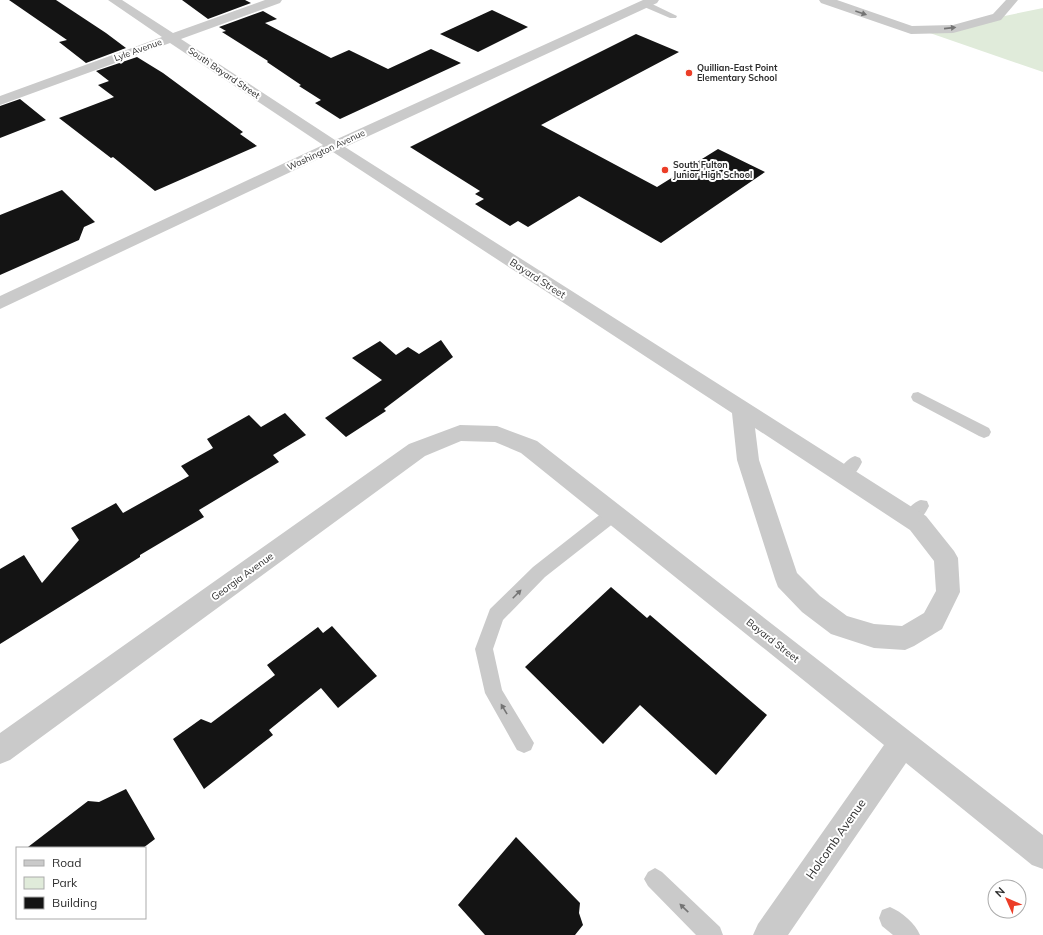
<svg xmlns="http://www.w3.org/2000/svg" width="1043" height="935" viewBox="0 0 1043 935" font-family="Mulish,sans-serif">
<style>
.green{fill:#e0ebda}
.building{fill:#141414}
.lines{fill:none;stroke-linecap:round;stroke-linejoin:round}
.service{fill:#cacaca;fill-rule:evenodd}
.minor{fill:#cacaca;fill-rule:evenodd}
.oneway{fill:#747474}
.poi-dot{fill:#ec3d27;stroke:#fff;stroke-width:1.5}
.labels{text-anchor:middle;stroke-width:4;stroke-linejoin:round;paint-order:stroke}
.far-street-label{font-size:9px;fill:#2d2d2d;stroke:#fff}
.far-poi-label{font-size:9px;font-weight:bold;fill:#2d2d2d;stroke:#fff;text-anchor:start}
.street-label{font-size:10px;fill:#2d2d2d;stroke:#fff}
.near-street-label{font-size:12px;fill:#2d2d2d;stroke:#fff}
</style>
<rect width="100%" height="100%" fill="#fff"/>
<path class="green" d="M1043,8V72L927,32Z"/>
<path class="building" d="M9,0H56L106,33L126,48L86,63L59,42L67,40Z
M182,0H245L251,3L208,19Z
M492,10L528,27L478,52L440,34Z
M263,11L277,19L265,23L331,58L349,50L388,69L431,49L461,63L340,119L315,103L321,100L299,86L301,85L267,62L268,61L222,32L226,31L219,27Z
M636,34L679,52L541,125L657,187L718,149L765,172L661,243L579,196L528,227L518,221L510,226L475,204L484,199L475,194L480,191L410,147Z
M137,57L163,73L243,132L240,134L257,146L155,191L113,157L111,158L59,118L114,97L98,85L109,81L96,71Z
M20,99L46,120L0,138V106Z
M62,190L95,222L84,227L79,240L0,275V215Z
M441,340L453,357L384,409L386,411L346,437L325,418L382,380L352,358L380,341L396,355L408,347L419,354Z
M285,413L306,435L273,455L279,462L199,510L204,517L140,555V557L0,644V569L24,555L42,583L79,540L71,528L116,503L123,513L189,476L181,466L213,448L207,439L249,415L261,427Z
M611,587L647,618L650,615L767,715L716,775L640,705L603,744L525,667Z
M332,626L377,676L338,708L321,688L269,730L273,735L204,789L173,739L201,719L211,723L275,675L267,665L318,627L323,633Z
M126,789L155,839L143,848L28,847L88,801L99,802Z
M516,837L580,903L579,913L583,925L575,935H485L458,905Z"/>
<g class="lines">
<path class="service" d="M642,2H648L677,16L676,18H670L642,6L641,4Z
M918,392L989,428L991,432L989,436L984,438L979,436L913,401L911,397L913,393Z
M855,456L860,458L862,462C858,471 850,483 839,479L836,475C840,467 847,459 855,456Z
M921,500L927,501L929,506C924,516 917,527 905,523L903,518C907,510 913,502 921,500Z
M613,507L619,509L621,514L619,519L545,577L503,620L493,649L502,690L534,743L531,750L524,753L517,750L485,693L475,649L490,609L533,567L607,509Z
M655,868L662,872L720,927L723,935H696L648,886L644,879L648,872Z
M890,907C902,912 915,923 920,935H893L882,926L879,918L882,910Z"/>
<path class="minor" d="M108,0H122L173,33L265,0H282L280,3L181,39L335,140L643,0H659L657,3L345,147L926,516L954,551L958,558L960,592L942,629L914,646L905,650L874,648L831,634L802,612L778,587L775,579L737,460L732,413L333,152L0,309V296L323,145L170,43L0,105V96L162,37ZM755,428L910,530L934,561L936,591L924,613L902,626L874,624L847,616L820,596L797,573L759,460Z
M819,0H837L912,26L953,25L993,14L1006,0H1018L1001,20L953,33L911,34L821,3Z
M460,425L497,426L537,441L1043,835V869L1032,865L906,763L788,935H753L758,924L884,745L521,453L495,442L461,441L425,456L10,760L0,764V733L409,444Z"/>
</g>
<defs><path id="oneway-solid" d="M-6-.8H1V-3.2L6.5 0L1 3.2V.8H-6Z"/></defs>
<g class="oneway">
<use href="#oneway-solid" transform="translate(861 13) rotate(19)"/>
<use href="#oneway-solid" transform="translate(950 28) rotate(-6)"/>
<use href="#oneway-solid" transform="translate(517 594) rotate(-45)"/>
<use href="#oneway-solid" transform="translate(504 709) rotate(-121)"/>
<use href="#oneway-solid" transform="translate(684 908) rotate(-136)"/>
</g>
<g class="poi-dot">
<circle cx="689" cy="73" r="4"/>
<circle cx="665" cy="170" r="4"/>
</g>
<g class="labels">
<g class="far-street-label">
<text transform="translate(138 50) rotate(-20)" y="3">Lyle Avenue</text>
<text transform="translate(224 73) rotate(34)" y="3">South Bayard Street</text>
<text transform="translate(326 150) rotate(-25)" y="3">Washington Avenue</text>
</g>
<g class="far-poi-label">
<text x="697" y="71">Quillian-East Point<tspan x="697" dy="10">Elementary School</tspan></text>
<text x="673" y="168">South Fulton<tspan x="673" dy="10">Junior High School</tspan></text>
</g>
<g class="street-label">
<text transform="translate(538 278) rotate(33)" y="4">Bayard Street</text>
<text transform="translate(242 576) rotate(-36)" y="4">Georgia Avenue</text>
<text transform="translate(773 640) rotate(38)" y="4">Bayard Street</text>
</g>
<g class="near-street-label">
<text transform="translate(836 839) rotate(-55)" y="4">Holcomb Avenue</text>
</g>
</g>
<rect x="16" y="847" width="130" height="72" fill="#ffffff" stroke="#ababab"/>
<rect x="24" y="860" width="20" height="6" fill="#cacaca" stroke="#ababab"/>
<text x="52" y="867" font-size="12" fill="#2d2d2d">Road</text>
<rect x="24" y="877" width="20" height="12" fill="#e0ebda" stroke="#ababab"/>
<text x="52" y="887" font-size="12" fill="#2d2d2d">Park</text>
<rect x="24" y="897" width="20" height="12" fill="#141414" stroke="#ababab"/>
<text x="52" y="907" font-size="12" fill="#2d2d2d">Building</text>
<g transform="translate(1007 899) rotate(315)"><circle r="19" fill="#ffffff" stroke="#ababab"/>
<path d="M0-3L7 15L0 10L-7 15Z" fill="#ec3d27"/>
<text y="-6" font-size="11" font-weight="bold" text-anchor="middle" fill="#2d2d2d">N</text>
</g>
</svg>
